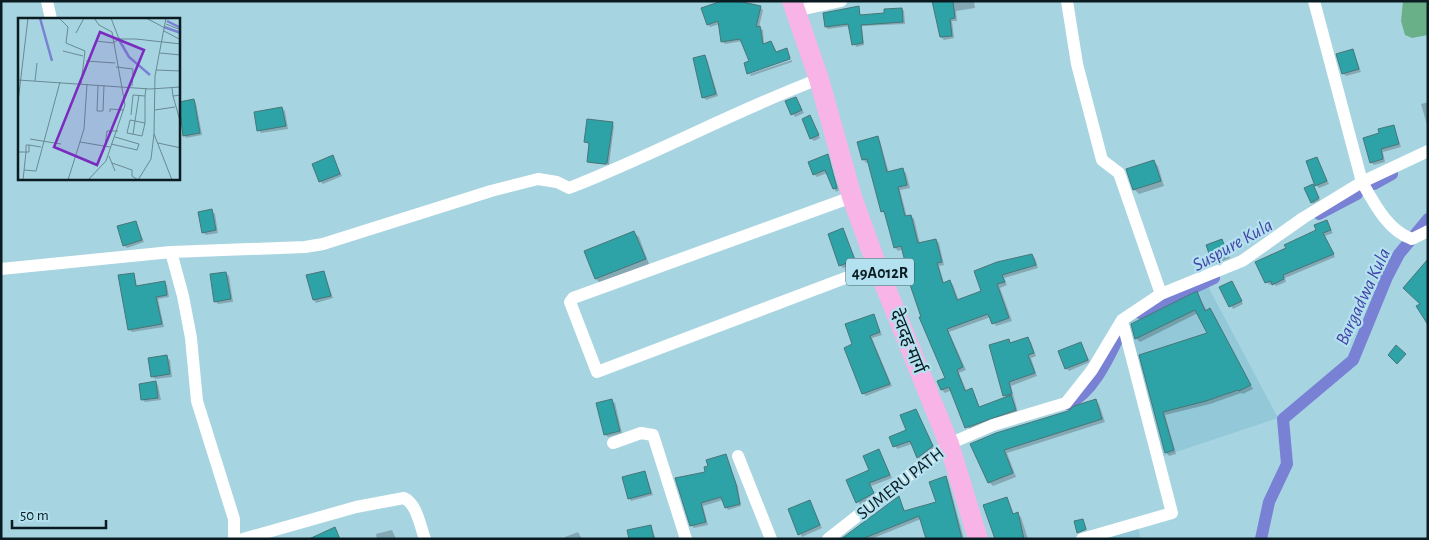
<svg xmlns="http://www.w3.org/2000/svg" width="1429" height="540" viewBox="0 0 1429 540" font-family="'Alegreya Sans','Noto Sans Devanagari',sans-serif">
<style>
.built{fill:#92c8d8}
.green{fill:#69af88}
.shadow{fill:#0003}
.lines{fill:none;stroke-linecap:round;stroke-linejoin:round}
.canal{stroke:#7981d4;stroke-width:12}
.building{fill:#2da3a7;stroke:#487678}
.street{stroke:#fff;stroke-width:12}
.primary{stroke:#f8b4e6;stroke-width:20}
.labels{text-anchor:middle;stroke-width:4.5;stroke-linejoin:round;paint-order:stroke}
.shield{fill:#b4e1ef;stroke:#3d575f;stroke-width:1}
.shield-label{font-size:16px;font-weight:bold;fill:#0a1c21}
.street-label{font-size:18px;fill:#0a1c21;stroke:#b4e1ef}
.water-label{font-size:19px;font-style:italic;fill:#4444a7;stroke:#b4e1ef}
.inset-river{fill:none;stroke:#7981d4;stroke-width:2.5}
.inset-road{fill:none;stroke:#688a94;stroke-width:1}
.view{fill:#7b2cbf;fill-opacity:0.15;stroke:#7b2cbf;stroke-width:2.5}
.inset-edge{fill:none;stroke:#0a1c21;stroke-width:2.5}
</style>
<rect width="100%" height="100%" fill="#a7d4e1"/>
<path class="built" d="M1205,281L1278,418L1161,457L1127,319Z
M1138,528L1141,539H1105Z"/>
<path class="green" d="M1403,1H1428V35L1412,38L1405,35L1401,21Z"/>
<path class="shadow" d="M934,1H974L975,8L956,11L957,21H952L954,38L944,40L941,37Z
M760,7L763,10L759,27L763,30L764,45L771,42L777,53L787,50L791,58L748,72L751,62L743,41L725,44L722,41L720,24L710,27L708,24Z
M858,8L861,17L885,15L902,9L904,11L905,24L862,26L864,45L856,47L850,26L828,29L826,27Z
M1353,50L1361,72L1346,76L1343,73Z
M704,56L707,59L718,96L706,100L704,98Z
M792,60V62L751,76L750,74Z
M796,98L804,113L795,117L786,102Z
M194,100L196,103L202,135L186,138L184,135L179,103Z
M1428,102V128L1421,104Z
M282,108L285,111L288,129L261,133L259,130Z
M810,117L820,138L814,141L811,138Z
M612,124L614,126L609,165L590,163L588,161L590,144L586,142Z
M1394,127L1401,147L1383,152L1385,162L1374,165L1371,162L1381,134Z
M877,138L880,141L889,173L903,170L906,173L910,188L900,190L907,217L911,216L914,219L920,244L936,240L939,243L944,265L939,266L944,283L949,281L953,285L959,301L983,291L976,272L1032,255L1035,258L1038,268L1004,278L1007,285L1000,288L1012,321L996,326L991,317L949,332L966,370L959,373L967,392L971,390L974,393L980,408L1006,398L991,346L1009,340L1012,344L1028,338L1031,342L1036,356L1031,358L1037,376L1011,386L1018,413L970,431L952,390L945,393L942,390L947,379L922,317L903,249L898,251L895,247L885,214L882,211L869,162L866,163L863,159Z
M827,155L839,190L836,192L827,173L817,177L814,174Z
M333,157L342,176L323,184L320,181Z
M1317,158L1329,184L1319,188L1316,185Z
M1154,162L1158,166L1164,186L1139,194L1134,189Z
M1314,187L1320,200L1313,204L1306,188Z
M212,211L215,214L218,233L206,235L203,232Z
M1326,221L1333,233L1325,236L1335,257L1285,278L1286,282L1276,286L1273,283L1269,285L1257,263L1317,231Z
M136,222L144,242L127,248L124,245Z
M843,230L857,263L843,268L840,265Z
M634,233L639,237L649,264L600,283L596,279Z
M1221,241L1230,258L1216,264L1213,261Z
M324,272L333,298L316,303L314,300Z
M226,273L229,276L233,302L218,304L215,301Z
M134,274L137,286L164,282L167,285L169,297L158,299L164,327L132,332L129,329Z
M1234,285L1243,304L1233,309L1221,288Z
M1197,293L1207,311L1210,310L1213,313L1253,389L1243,394L1241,393L1210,404L1165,415L1176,454L1169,456L1166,452L1141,356L1209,334L1198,313L1140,342L1136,338L1133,325Z
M873,316L882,335L872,338L892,386L866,396L863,393L854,345Z
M1081,343L1090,362L1069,371L1066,368Z
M167,357L170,360L172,377L155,379L152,376Z
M155,383L158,385L161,400L145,402L143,400Z
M1095,400L1099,404L1105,422L1007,453L1016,477L993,486L989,482L972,444L1069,412Z
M612,401L615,403L622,433L608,437L605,434Z
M916,410L935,449L920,460L912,444L897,449L891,437L907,431Z
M879,451L892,478L871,486L875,496L860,505L848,481L870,471Z
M725,455L738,487L741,506L728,510L723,500L703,506L708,525L694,528L691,525L707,472Z
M645,472L653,495L631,501L629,498Z
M946,477L948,480L964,539H927L921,519L871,539H844L898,498L906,512L937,503Z
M1006,498L1014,515L1017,514L1021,517L1028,539H996Z
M810,502L822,528L802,537L789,510Z
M1083,520L1087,530L1079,533L1078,532Z
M651,526L656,539H624L630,537Z
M392,530L396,539H377L376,534Z
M578,532L582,539H565V537Z"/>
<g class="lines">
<path class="canal" d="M1374,184L1392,174
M1319,214L1357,194
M1140,313L1214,278
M1068,404C1092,393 1107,361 1118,338
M1261,539L1269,502L1287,464L1283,419L1353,360L1387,277L1399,254L1428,219"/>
</g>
<path class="building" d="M722,1H738L761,6L756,27L760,26L763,44L771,41L776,52L787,48L790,59L747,74L744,63L749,61L740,39L721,42L718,21L707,25L701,8Z
M932,1H953L955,18L950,19L952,36L940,37Z
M859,6L860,15L884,13V9L902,8L903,22L861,25L863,43L852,45L848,24L825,27L823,13Z
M1353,49L1359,69L1342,74L1336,54Z
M705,55L716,94L702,98L693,58Z
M796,97L802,110L791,115L785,101Z
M194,99L200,133L183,136L179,102Z
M282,107L286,126L257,131L254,112Z
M810,115L819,135L810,139L802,119Z
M587,119L613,122L607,163L605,164L587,162L589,143L584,142Z
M1394,125L1399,144L1381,149L1383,159L1370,163L1363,138L1379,133L1378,129Z
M878,136L887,172L903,168L907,185L898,187L905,216L911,215L918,243L936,239L942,262L937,263L943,283L950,280L957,300L981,291L974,271L997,262L1032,254L1036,265L1002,275L1005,282L997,284L1009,318L992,324L988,314L947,329L963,367L957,370L965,391L972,388L979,407L1011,395L1016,410L965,428L949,387L941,390L937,381L945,378L919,317H921L906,273H908L901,246L894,248L884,211L881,212L867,159L862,160L857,142Z
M828,154L837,188L833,189L825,170L813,175L808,162Z
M333,155L340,174L319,182L312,164Z
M1317,157L1327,181L1315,186L1306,161Z
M1154,160L1161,181L1133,190L1126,169Z
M1313,184L1319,198L1311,203L1304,188Z
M212,209L216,230L202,233L198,212Z
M1327,220L1331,230L1323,233L1334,254L1283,275L1284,279L1272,285L1271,281L1265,283L1255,262L1286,248L1284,245L1316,230L1314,225Z
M136,221L142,240L123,246L117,226Z
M843,228L855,260L839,266L828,234Z
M634,231L646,259L595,279L584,251Z
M1222,239L1228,255L1212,262L1206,245Z
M1428,259V325L1416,306L1420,304L1403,288Z
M324,271L331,296L313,300L306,275Z
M226,272L231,299L214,302L210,274Z
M134,273L136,286L165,281L167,295L156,297L162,324L128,330L118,275Z
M1232,281L1242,301L1229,307L1219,287Z
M1197,291L1205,311L1210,308L1251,385L1239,391L1238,390L1206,401L1163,412L1174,450L1165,453L1139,355L1207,333L1195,310L1135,339L1131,324Z
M874,314L880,332L870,336L890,384L862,394L844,348L852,344L845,324Z
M1028,337L1034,353L1028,355L1035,373L1009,382L1012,394L1003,396L989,345L1009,339L1010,343Z
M1081,342L1088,360L1065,369L1058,351Z
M1396,345L1406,354L1397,364L1388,355Z
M167,355L170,374L151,377L148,358Z
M156,381L158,398L141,400L139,384Z
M612,399L620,431L604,435L596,403Z
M1096,399L1102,419L1004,450L1013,473L988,483L970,444L996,433L1068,411L1074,406Z
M916,409L933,446L917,458L910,441L893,447L889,437L906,430L900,415Z
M879,449L890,475L869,483L874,493L856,503L846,480L869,470L863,456Z
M726,454L736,484L740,504L725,508L721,497L701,503L706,522L690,526L675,478L705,472L704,467L708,466L706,460Z
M645,471L651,493L628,499L622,477Z
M946,476L962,539H926L919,516L862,539H841L899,496L904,511L936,502L929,482Z
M1007,497L1013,514L1018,512L1024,539H995L983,505Z
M810,500L820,525L798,535L788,509Z
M1083,519L1086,529L1077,533L1074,521Z
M651,525L654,539H629L627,530Z
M335,527L340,539H309Z"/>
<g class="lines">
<path class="street" d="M47,1L51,19
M1067,1L1077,64L1102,160L1119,173L1161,294
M1314,1L1362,182C1374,203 1388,231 1412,239L1428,231
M795,11L841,1
M852,197L573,298L570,302L597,372L877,266
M171,252L183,296L191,338L197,401L234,519V539
M1,269L171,252L305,247L323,244L491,191L538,179L557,182L569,188C654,155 734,111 819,79
M613,443L641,433L653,435L686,539
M738,456L771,539
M243,539L356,507L404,498C417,504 420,526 425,539
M828,539L949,444L993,425L1066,403L1092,370L1122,320L1161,294L1242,261L1303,218L1362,182L1428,151
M1082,539L1172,513L1122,320"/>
<path class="primary" d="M792,1L819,79L852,197L877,266L949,444L978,539"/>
</g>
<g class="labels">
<rect class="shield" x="846" y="258.5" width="68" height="27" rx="4"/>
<g class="shield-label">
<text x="880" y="278">49A012R</text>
</g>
<g class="street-label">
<text transform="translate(908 341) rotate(68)" y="6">देवदह मार्ग</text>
<text transform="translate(900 483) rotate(-38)" y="6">SUMERU PATH</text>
</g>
<g class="water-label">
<text transform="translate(1232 244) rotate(-29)" y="7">Suspure Kula</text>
<text transform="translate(1362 296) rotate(-65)" y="7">Bargadwa Kula</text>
</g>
</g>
<g transform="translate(18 18)">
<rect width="162" height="162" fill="#a7d4e1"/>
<path class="inset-river" d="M22,0L34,43M149,3L163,10M146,9L163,15M100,20L111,39L132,57"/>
<path class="inset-road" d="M41,0L50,9L48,25L67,33L63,66M93,0L101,21M128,0L147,10M148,0L137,58L136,116L154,162M148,6L163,12M146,13L163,22M58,15L66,0M78,23L95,25L101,21H118L163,26M45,33L65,38M142,35L163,37M68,43L97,45M98,49L115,51L114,68M138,52L163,53M0,62L132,71L163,69M17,63L19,45M80,68L79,93H85L86,67M154,70L155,78L163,77M127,78V105L124,118L109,115L112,102L127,105M155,78L163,106M0,84L10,0M137,92L157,89M92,94V91L106,92M113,97L115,77L127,78L128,70M115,116L121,77M12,121L43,126M62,124L92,129M140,125L163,130M93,126L119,132L121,126L97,119M11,127V134H8V127H11L23,129M87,128L89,113H100M0,134H8L5,162M91,138L97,153M94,145L114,152V158L120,162M6,152L18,153L42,64M50,162L66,111L69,66M70,162L88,143L107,87L94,14L81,7L76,0M120,162L133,141L136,116"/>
<path class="view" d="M82,14L126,32L79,147L36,129Z"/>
<rect width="162" height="162" class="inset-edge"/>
</g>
<rect width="1429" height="540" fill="none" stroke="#0a1c21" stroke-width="5"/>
<path d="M12 520v8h94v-8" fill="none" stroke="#0a1c21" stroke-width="2.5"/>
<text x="20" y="520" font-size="15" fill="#0a1c21" stroke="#b4e1ef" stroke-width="4" paint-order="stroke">50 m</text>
</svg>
